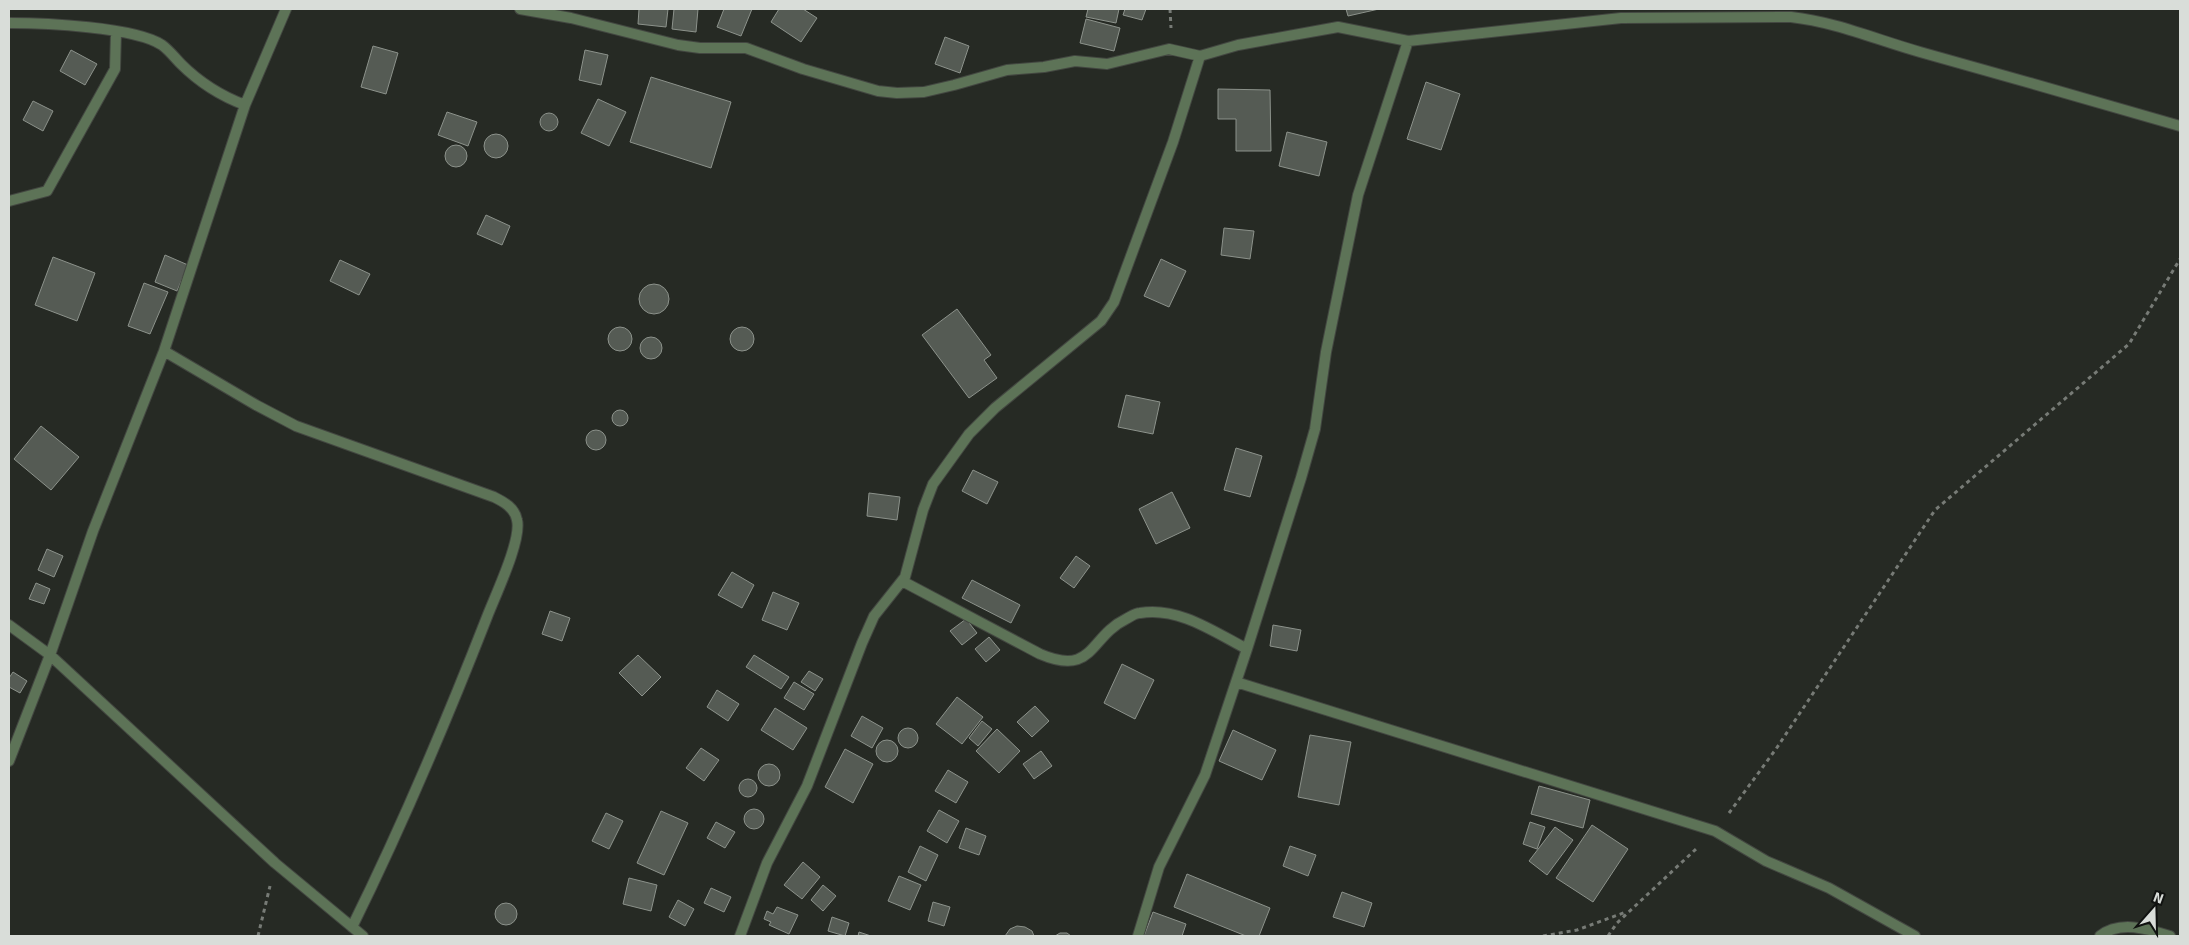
<svg xmlns="http://www.w3.org/2000/svg" width="2189" height="945" viewBox="0 0 2189 945" font-family="Signika,sans-serif">
<style>
.building{fill:#555b54;stroke:#8c928b}
.lines{fill:none;stroke-linecap:round;stroke-linejoin:round}
.street-casing{stroke:#434741;stroke-width:12}
.path{stroke:#777b76;stroke-width:3;stroke-dasharray:4 4;stroke-linecap:butt}
.street{stroke:#5d7357;stroke-width:10}
</style>
<rect width="100%" height="100%" fill="#262a24"/>
<path class="building" d="M639,9H668L666,27L638,24Z
M674,9H698L696,32L672,29Z
M724,9H752L741,36L717,27Z
M779,9H803L817,18L801,42L771,22Z
M1088,9H1119L1116,23L1086,17Z
M1125,9H1146L1142,20L1123,15Z
M1346,9H1379L1348,16Z
M1086,19L1120,28L1114,51L1080,43Z
M945,37L969,46L960,73L935,64Z
M373,46L398,53L386,94L361,87Z
M71,50L97,64L85,85L60,71Z
M585,50L608,55L601,85L579,80Z
M651,77L731,102L711,168L630,142Z
M1426,82L1460,94L1441,150L1407,139Z
M1218,89L1270,90L1271,151H1236V119H1218Z
M598,99L626,112L609,146L581,133Z
M33,101L53,111L43,131L23,120Z
M447,112L477,122L468,146L438,135Z
M540 122a9 9 0 1 1 18 0a9 9 0 1 1-18 0Z
M1287,132L1327,142L1319,176L1279,166Z
M484 146a12 12 0 1 1 24 0a12 12 0 1 1-24 0Z
M445 156a11 11 0 1 1 22 0a11 11 0 1 1-22 0Z
M486,215L510,226L502,245L477,234Z
M1224,228L1254,231L1250,259L1221,255Z
M165,255L188,265L177,291L155,282Z
M53,257L95,273L77,321L35,305Z
M1161,259L1186,271L1169,307L1144,296Z
M340,260L370,274L359,295L330,281Z
M144,283L168,292L150,334L128,326Z
M639 299a15 15 0 1 1 30 0a15 15 0 1 1-30 0Z
M957,309L991,355L984,360L997,378L969,398L922,335Z
M608 339a12 12 0 1 1 24 0a12 12 0 1 1-24 0Z
M730 339a12 12 0 1 1 24 0a12 12 0 1 1-24 0Z
M640 348a11 11 0 1 1 22 0a11 11 0 1 1-22 0Z
M1126,395L1160,402L1153,434L1118,427Z
M612 418a8 8 0 1 1 16 0a8 8 0 1 1-16 0Z
M41,426L79,457L51,490L14,459Z
M586 440a10 10 0 1 1 20 0a10 10 0 1 1-20 0Z
M1236,448L1262,456L1250,497L1224,490Z
M973,470L998,482L987,504L962,491Z
M1172,492L1190,528L1156,544L1139,509Z
M869,493L900,497L897,520L867,516Z
M47,549L63,556L54,577L38,570Z
M1076,556L1090,566L1074,588L1060,578Z
M732,572L754,585L742,608L718,595Z
M972,580L1020,605L1011,623L962,598Z
M36,583L50,589L44,604L29,599Z
M773,592L799,603L787,630L762,620Z
M550,611L570,618L562,641L542,634Z
M966,619L977,633L962,645L950,631Z
M1273,625L1301,630L1297,651L1270,646Z
M989,637L1000,650L986,662L975,649Z
M638,655L661,677L642,696L619,673Z
M754,655L789,677L781,689L746,667Z
M1122,664L1154,680L1135,719L1104,703Z
M809,671L823,679L815,691L801,682Z
M13,672L27,681L20,693L9,687V678Z
M794,682L814,694L804,710L784,698Z
M717,690L739,704L728,721L707,707Z
M957,697L983,717L962,744L936,724Z
M1035,706L1049,721L1032,737L1017,722Z
M775,708L807,728L793,750L761,730Z
M862,716L883,728L872,748L851,736Z
M982,721L992,729L978,746L969,738Z
M898 738a10 10 0 1 1 20 0a10 10 0 1 1-20 0Z
M997,729L1020,751L999,773L976,751Z
M1233,730L1276,750L1262,780L1219,761Z
M1310,735L1351,742L1339,805L1298,797Z
M876 751a11 11 0 1 1 22 0a11 11 0 1 1-22 0Z
M701,748L719,760L704,781L686,768Z
M845,749L873,764L853,803L825,787Z
M1041,751L1052,766L1034,779L1023,764Z
M758 775a11 11 0 1 1 22 0a11 11 0 1 1-22 0Z
M948,770L968,782L956,803L935,791Z
M739 788a9 9 0 1 1 18 0a9 9 0 1 1-18 0Z
M1539,786L1590,800L1583,828L1531,814Z
M744 819a10 10 0 1 1 20 0a10 10 0 1 1-20 0Z
M939,810L959,821L947,843L927,831Z
M661,811L688,823L664,875L637,863Z
M606,813L623,821L609,849L592,841Z
M716,822L735,832L725,848L707,838Z
M1530,822L1545,827L1537,849L1523,844Z
M1592,825L1628,849L1593,902L1556,878Z
M1555,827L1573,840L1547,875L1529,861Z
M966,828L986,836L979,855L959,848Z
M920,846L938,855L926,881L908,872Z
M1290,846L1316,855L1308,876L1283,866Z
M803,862L820,877L802,899L784,885Z
M1187,874L1270,908L1259,936H1246L1174,907Z
M899,876L921,885L910,910L888,901Z
M629,878L657,885L651,911L623,904Z
M823,885L836,896L823,911L811,900Z
M711,888L731,897L724,912L704,903Z
M1342,892L1372,903L1364,927L1333,917Z
M678,900L694,909L685,926L669,917Z
M933,902L950,907L944,926L928,921Z
M495 914a11 11 0 1 1 22 0a11 11 0 1 1-22 0Z
M777,907L798,915L789,934L769,925L771,922L764,919L767,911L773,914Z
M1153,912L1186,924L1182,936H1144Z
M832,917L849,923L845,936L828,931Z
M1017,926L1025,927L1032,931L1034,936H1005L1010,929Z
M859,932L871,936H858Z
M1060,933H1067L1071,936H1055Z"/>
<g class="lines">
<defs>
<path id="street" d="M520,9L571,18L678,45L700,48H746L803,69L878,91L897,93L924,92L954,85L1007,70L1044,67L1075,61L1107,64L1169,49L1200,56L1238,45L1338,27L1408,41L1621,18L1791,17C1836,22 1877,40 1920,52C2007,76 2093,101 2180,126
M9,23C44,23 135,27 162,45C169,50 175,58 181,64C199,82 221,96 245,105
M9,201L47,191L115,69L116,32
M164,351L256,405L296,426L494,497C504,502 515,508 517,520C522,540 495,596 487,617C446,722 402,826 352,927
M902,581L1040,654C1094,677 1089,637 1126,619C1130,617 1135,613 1140,613C1178,606 1216,633 1247,649
M9,625L50,655L275,863L363,936
M1236,682L1715,831L1766,861L1829,888L1915,936
M9,761L50,655L93,531L164,351L245,105L286,9
M740,936L767,863L807,786L862,643L874,616L905,577L923,510L933,484L969,434L995,408L1101,321L1114,302L1173,142L1200,56
M1138,936L1159,867L1205,775L1247,649L1301,478L1315,429L1326,352L1358,195L1408,41
M2100,936C2120,920 2148,929 2170,936"/>
</defs>
<use href="#street" class="street-casing"/>
<path class="path" d="M1170,9L1171,28
M1729,813L1776,749L1935,510L2129,344L2180,259
M258,936L270,886
M1543,936L1577,930L1626,912
M1608,936L1617,923L1696,849"/>
<use href="#street" class="street"/>
</g>
<rect width="2189" height="945" fill="none" stroke="#d9ddd9" stroke-width="20"/>
<g transform="translate(2154 910) rotate(20)" stroke="#101210" stroke-width="4" paint-order="stroke">
<path d="M0-4L9 19L0 12L-9 19Z" fill="#d9ddd9"/>
<text y="-8" font-size="14" font-weight="bold" text-anchor="middle" fill="#d9ddd9">N</text>
</g>
</svg>
